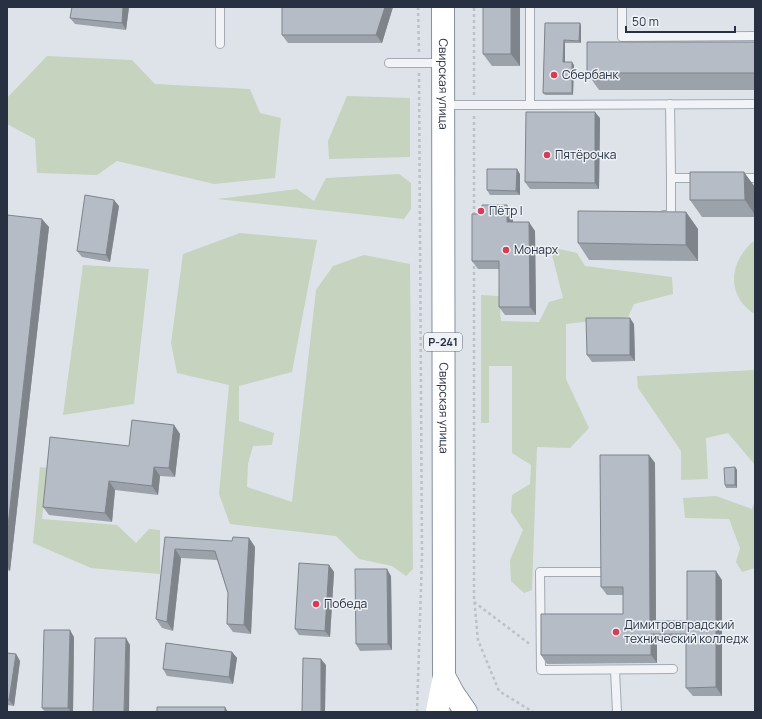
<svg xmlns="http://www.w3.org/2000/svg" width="762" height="719" viewBox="0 0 762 719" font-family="Manrope,sans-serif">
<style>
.green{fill:#c5d3bf}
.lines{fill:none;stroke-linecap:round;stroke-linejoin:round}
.service-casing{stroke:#a3aab3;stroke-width:10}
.trunk-casing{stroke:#8590a0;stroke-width:24}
.path{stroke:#bcc1c8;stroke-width:2.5;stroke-dasharray:3 3;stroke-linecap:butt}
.service{stroke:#f1f3f7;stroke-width:8}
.secondary{stroke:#fff;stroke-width:22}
.trunk{stroke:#fff;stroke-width:22}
.wall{fill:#9ca2aa}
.shaded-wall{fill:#7f848b}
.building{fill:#b5bcc6;stroke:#7f848b}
.poi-dot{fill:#d53c56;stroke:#eef2f6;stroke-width:1.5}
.labels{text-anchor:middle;stroke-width:3;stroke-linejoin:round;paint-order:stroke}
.shield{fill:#eef2f6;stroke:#636b77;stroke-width:1}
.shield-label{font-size:11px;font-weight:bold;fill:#273141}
.poi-label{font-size:12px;fill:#273141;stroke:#eef2f6;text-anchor:start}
.street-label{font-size:12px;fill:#273141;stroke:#eef2f6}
</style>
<rect width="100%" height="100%" fill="#dee3e9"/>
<path class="green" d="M47,56L132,60L155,84L250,89L260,113L281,118L275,178L214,184L117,161L97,175L37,173L35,139L7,124V98Z
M347,96L410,98V157L329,159L328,141Z
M399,174L411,183V209L404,219L217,199L297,189L314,201L326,178Z
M240,233L317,240L292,372L239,386V421L274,433L272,445L253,446L248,464L247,487L292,502L316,290L333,266L364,255L410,264L413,569L406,576L392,566L359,559L336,536L230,524L219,494L229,385L177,373L171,343L183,254Z
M755,240V314C750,312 747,308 743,304C726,282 735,256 755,240Z
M550,247L577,253L585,266L672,277L673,294L634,304L628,317L566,324V379L589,428L570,448L537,447L532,590L524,593L511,581L510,560L523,530L511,512L512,495L530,484L531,465L512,453V366H489V423H481V295L499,296L501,321L539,322L549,302L563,298Z
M83,265L149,269L134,404L63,415Z
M755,370V465L728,433L706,438L708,479L681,480V451L638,388L637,376Z
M40,467L48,468L42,519L117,525L136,543L149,529L160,530V574L91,568L33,543Z
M716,496L752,509L755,500V568L742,572L736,562L740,548L729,519L685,518L683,498Z"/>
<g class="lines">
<defs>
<path id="service" d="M622,7V37L755,36
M220,44V7
M389,63H442
M670,104L671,178
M444,105H530V7
M530,105L755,104
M738,178H755
M664,215H671V178H700
M600,572H540L541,670L673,669
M615,670L617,712"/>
<g id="trunk">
<path id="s1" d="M443,7L444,676L453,693L466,712"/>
</g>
</defs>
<use href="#service" class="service-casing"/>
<use href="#trunk" class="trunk-casing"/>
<path class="path" d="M418,7L419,52
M474,95V7
M474,116V217
M474,260V598L478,640L499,691L533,712
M474,602L531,645
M417,712L422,556L419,73"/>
<use href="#service" class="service"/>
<path class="secondary" d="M437,712L444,676"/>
<use href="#trunk" class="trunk"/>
</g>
<path class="wall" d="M129,7L126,30L75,24L70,18Z
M282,7H393L382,43H288L282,35Z
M520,7V66H492L483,54Z
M545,23H580L581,26V43H565V62L574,65L573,95H545L543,93Z
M755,42V90H599L587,73Z
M600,118L599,189H530L525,182Z
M520,174V195H490L487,190Z
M755,187V217H702L690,200Z
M119,206L110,262L82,257L77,251Z
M686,212L698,229V261L589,260L578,243Z
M513,214V222L535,231L536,315H505L499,307V269H478L472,261Z
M7,215L49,227L10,571L7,570Z
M634,324L635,361L592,362L587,355Z
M174,425L180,434L175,477L160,476L158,495L115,490L112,522L49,515L43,507L129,446Z
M649,455L655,463L656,621H687L722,580V696H693L686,688V642H657V663L547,664L541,655L623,614V595H607L601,587Z
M735,467L737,470V488H726L725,485Z
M165,537L232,541L249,538L255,547L251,634L233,632L227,624L228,593L217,560L181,558L173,631L162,628L156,619Z
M329,565L334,572L330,637L299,635L295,629Z
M391,576L392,650L360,651L356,644Z
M74,637L73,712H45L42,708Z
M232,652L237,658L233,684L167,676L163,669Z
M7,653L16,654L20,661L14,706L7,705Z"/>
<path class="shaded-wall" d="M7,7H8V19L7,18Z
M123,7H129L126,30L122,23Z
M385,7H393L382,43L376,35Z
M511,7H520V66L511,54Z
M580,23L581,26V43L579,41Z
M564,40L565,43V65L563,62Z
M572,62L574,65L573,95L572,93Z
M595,112L600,118L599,189L595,183Z
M517,169L520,174V195L516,191Z
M744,172L755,187V215L745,200Z
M114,200L119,206L110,262L106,255Z
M507,205L513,214V231L507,222Z
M686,212L698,229V261L686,245Z
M42,219L49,227L10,571L7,566V535Z
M529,222L535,231L536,315L530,307Z
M630,318L634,324L635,361L630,355Z
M174,425L180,434L175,477L169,468Z
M649,455L655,463L656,629L650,621Z
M154,467L160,476L158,495L152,486Z
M735,467L737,470V488L735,485Z
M109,481L115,490L112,522L105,513Z
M249,538L255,547L251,634L244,625Z
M175,549L181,558L173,631L167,622Z
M329,565L334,572L330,637L325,631Z
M387,569L391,576L392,650L388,644Z
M716,571L722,580V696L716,687Z
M70,630L74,637L73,712H71L68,708Z
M651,634L657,642V663L651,655Z
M126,638L130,645L129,712H124Z
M232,652L237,658L233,684L229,677Z
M16,654L20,661L14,706L9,700Z
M321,659L326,665L325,712H321Z
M225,707L228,712H225Z"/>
<path class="building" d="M72,7H123L122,23L70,18Z
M282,7H385L376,35H282Z
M483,7H511V54H483Z
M545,23H580L579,41L564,40L563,62H572V93H543Z
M587,42H755V73H587Z
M526,112H595V183L525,182Z
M487,169H517L516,191L487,190Z
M690,172H744L745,200H690Z
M85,195L114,200L106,255L77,251Z
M482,205H507V222H529L530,307H499V261H472V214H482Z
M578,211L686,212V245L578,243Z
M7,215L42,219L7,535Z
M586,318H630V355H587Z
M132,420L174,425L169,468L154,467L152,486L109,481L105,513L43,507L50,437L129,446Z
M600,455H649L650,621H687V571H716V687L686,688V634H651V655H541V614H623V587H601Z
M735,467V485H725L724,468Z
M165,537L232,541L233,537L249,538L244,625L227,624L228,593L215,551L175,549L167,622L156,619Z
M299,563L329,565L325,631L295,629Z
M355,569H387L388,644H356Z
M44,630H70L68,708H42Z
M95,638H126L124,712H93Z
M166,643L232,652L229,677L163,669Z
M7,653L16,654L9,700L7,699Z
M303,658L321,659V712H302Z
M157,707H225V712H157Z"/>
<g class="poi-dot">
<circle cx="554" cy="75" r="4"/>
<circle cx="547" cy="155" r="4"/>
<circle cx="481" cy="211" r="4"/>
<circle cx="506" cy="250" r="4"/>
<circle cx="316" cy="604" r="4"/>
<circle cx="616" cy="632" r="4"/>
</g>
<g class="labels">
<rect class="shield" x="424" y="333" width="38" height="18" rx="3"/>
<g class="shield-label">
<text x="443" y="346">Р-241</text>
</g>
<g class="poi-label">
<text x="562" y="79">Сбербанк</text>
<text x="555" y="159">Пятёрочка</text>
<text x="489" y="215">Пётр I</text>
<text x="514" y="254">Монарх</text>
<text x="324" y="608">Победа</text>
<text x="624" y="629">Димитровградский<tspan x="624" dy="14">технический колледж</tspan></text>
</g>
<g class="street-label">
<text dy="4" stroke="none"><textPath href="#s1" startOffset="77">Свирская улица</textPath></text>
<text dy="4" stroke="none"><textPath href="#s1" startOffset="401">Свирская улица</textPath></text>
</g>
</g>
<rect width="762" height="719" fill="none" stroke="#273141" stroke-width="16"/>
<path d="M626 26v6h109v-6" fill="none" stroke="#273141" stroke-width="2"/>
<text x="632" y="26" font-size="12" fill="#273141" stroke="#eef2f6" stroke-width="3" paint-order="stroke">50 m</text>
</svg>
